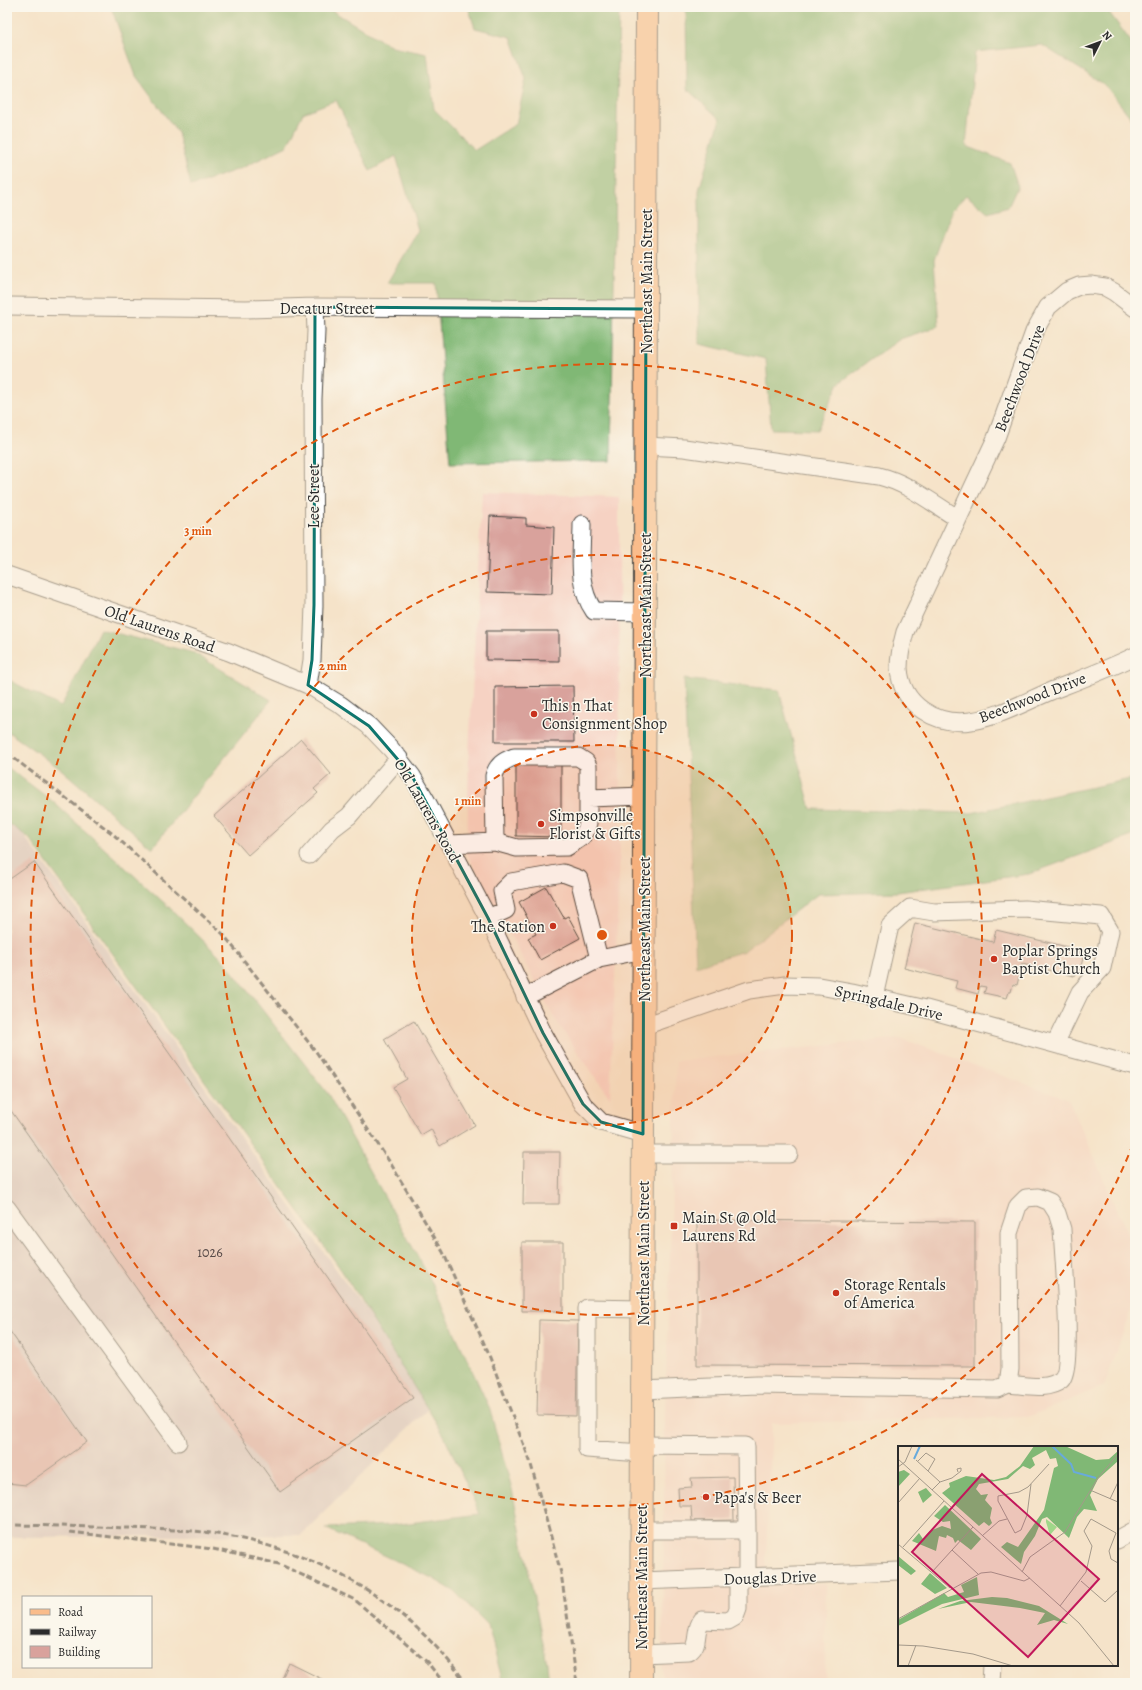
<svg xmlns="http://www.w3.org/2000/svg" width="1142" height="1690" viewBox="0 0 1142 1690" font-family="Alegreya,serif">
<style>
.built{fill:#f6d2c3}
.industrial{fill:#d1bfbd}
.forest{fill:#80b875;stroke:#567250}
.building{fill:#d9a29c}
.lines{fill:none;stroke-linecap:round;stroke-linejoin:round}
.minor-casing{stroke:#494743;stroke-width:19}
.major-casing{stroke:#494743;stroke-width:24}
.minor{stroke:#fff;stroke-width:17}
.major{stroke:#fabc8b;stroke-width:22}
.rail{stroke:#2b2b2b;stroke-width:3;stroke-dasharray:6 3;stroke-linecap:butt}
.marked{fill:none;stroke:#0f766e;stroke-width:3;stroke-linejoin:round}
.ring{fill:none;stroke:#df570e;stroke-width:2;stroke-dasharray:7 5}
.poi-dot{fill:#c8321e;stroke:#fbf7ec;stroke-width:1.5}
.labels{text-anchor:middle;stroke-width:3;stroke-linejoin:round;paint-order:stroke}
.number-label{font-size:14px;fill:#564947}
.street-label{font-size:16px;fill:#2b2b2b;stroke:#fbf7ec}
.poi-label{font-size:16px;fill:#2b2b2b;stroke:#fbf7ec;text-anchor:start}
.inset-river{fill:none;stroke:#68aadc;stroke-width:2}
.inset-road{fill:none;stroke:#a4998a;stroke-width:1}
.view{fill:#c2185b;fill-opacity:0.15;stroke:#c2185b;stroke-width:2}
.inset-edge{fill:none;stroke:#2b2b2b;stroke-width:2}
.centre{fill:#df570e;stroke:#fbf7ec;stroke-width:2}
.ring-label{font-size:12px;text-anchor:middle;font-weight:bold;fill:#df570e;stroke:#fbf7ec;stroke-width:3;stroke-linejoin:round;paint-order:stroke}
</style>
<rect width="100%" height="100%" fill="#fbf7ec"/>
<filter id="ink" filterUnits="userSpaceOnUse"><feTurbulence type="fractalNoise" baseFrequency=".025" numOctaves="2"/><feDisplacementMap in="SourceGraphic" scale="8" xChannelSelector="R" yChannelSelector="G"/><feConvolveMatrix kernelMatrix="1 2 1 2 8 2 1 2 1" color-interpolation-filters="sRGB"/></filter>
<filter id="wash" filterUnits="userSpaceOnUse"><feTurbulence type="fractalNoise" baseFrequency=".012" numOctaves="4" result="noise"/><feDisplacementMap in="SourceGraphic" scale="16" xChannelSelector="R" yChannelSelector="G"/><feGaussianBlur stdDeviation="0.9" result="paint"/><feColorMatrix in="noise" values="0 0 0 0 0 0 0 0 0 0 0 0 0 0 0 0 0 1.4 0 .05"/><feComposite in="paint" operator="in"/></filter>
<g filter="url(#wash)">
<rect width="100%" height="100%" fill="#f5e3c9"/>
<path class="built" d="M482,492L619,497L620,853L610,1098L556,1021L467,854L469,754Z
M900,1038L1069,1100L1135,1250V1298L1104,1386L1028,1417L772,1423L765,1582L826,1584L825,1683H662L665,1415L676,1061Z"/>
<path class="industrial" d="M7,812L433,1404L301,1535L7,1537Z"/>
<path class="forest" d="M111,7H326L392,47L427,54L434,109L475,150L516,124L526,79L511,37L475,28L468,7H619L611,461L450,463L436,283H387L418,230L396,156L370,171L336,100L303,113L287,146L242,168L191,186L178,133L136,76Z
M686,7H1105L1135,47V123L1105,85L1042,45L975,52L966,146L1010,163L1018,186L1008,207L988,213L966,195L952,210L934,260L939,326L900,339L839,383L817,430L771,429L766,359L699,344V190L720,119L687,89Z
M100,629L194,653L271,700L152,848L62,770L7,731V679L61,707Z
M684,679L779,690L811,809L971,813L1135,778V835L1029,874L898,892L818,894L744,951L696,966Z
M7,767L51,800L171,909L225,962L328,1094L429,1277L489,1407L512,1489L547,1663L549,1683H503L488,1625L454,1591L432,1578L325,1528L393,1525L480,1514L444,1435L340,1268L29,838L7,822Z"/>
<g id="blocks">
<path class="building" d="M490,516L526,518V525L554,527L552,594L487,592Z
M486,631H559V661L486,660Z
M573,686L574,742H495V687Z
M301,739L331,774L314,789L318,793L248,855L214,816Z
M516,765H561V837L516,836Z
M34,862L413,1398L280,1492L7,1105V881Z
M546,887L564,918L568,916L580,938L540,960L528,938L536,934L519,902Z
M915,923L993,942L996,930L1080,950L1079,953L1084,954L1080,970L1075,969L1074,976L1022,964L1017,985L1013,984L1011,992H1009L1007,998L984,993L986,987L980,986L978,994L955,988L957,981L904,968Z
M414,1021L475,1125L440,1146L431,1129L421,1135L393,1087L407,1079L384,1039Z
M524,1152H560L559,1204H523Z
M697,1220L975,1222V1366L697,1365Z
M522,1242H563V1311H522Z
M539,1320L578,1321L576,1416L537,1415Z
M7,1327L87,1442L26,1485L7,1483Z
M733,1477L734,1520L692,1521L691,1506H679L678,1488L692,1487L691,1478Z
M289,1663L330,1683H280Z"/>
</g>
</g>
<g filter="url(#ink)">
<use href="#blocks" fill-opacity="0" stroke="#494743" stroke-width="1"/>
<g class="lines">
<defs>
<path id="minor" d="M7,306L246,309L315,307L646,309
M1135,308L1114,292L1105,287L1091,285L1079,286L1067,291L1048,307L1034,332L996,438L905,632C902,643 899,655 899,668C901,705 936,726 971,721C998,717 1025,702 1051,691C1079,680 1108,669 1135,656
M646,446L684,448L879,476C908,483 932,503 957,518
M582,524C582,553 576,585 594,611L644,612
M7,575L229,652L308,685L341,705L369,726L391,749L412,776L426,800L488,918L543,1033L583,1104L601,1122L643,1134
M308,685L312,660L314,605L313,399L316,331L315,307
M588,798L644,796
M449,844L495,842L517,848L567,847L582,837L586,830L588,823V766L586,762L578,757H514C503,761 497,765 494,776L495,842
M309,855L332,829L349,816L399,758
M488,918L506,910L502,891L511,882L563,873L579,879L599,959L525,997
M599,959L644,950
M874,997L890,926L910,908L934,912L1025,909L1101,916L1110,931L1102,968L1080,992L1055,1044
M644,1026L749,990L785,985L819,986L852,992L926,1009L1135,1066
M643,1154H789
M7,1208L178,1442
M642,1390L757,1385L997,1389L1008,1384L1010,1369L1009,1233L1018,1206L1026,1198L1038,1197L1050,1202L1057,1213L1062,1229C1063,1251 1074,1369 1061,1380C1047,1391 1025,1385 1008,1384
M641,1453L587,1449V1308L642,1309
M641,1530H747L746,1446L641,1445
M747,1530V1578
M1117,1540L1135,1530
M641,1581L899,1571
M641,1654L689,1652C701,1644 693,1631 702,1620L728,1621L735,1617L738,1609V1579
M991,1683L992,1665"/>
<path id="major" d="M641,1683L647,7"/>
</defs>
<use href="#minor" class="minor-casing"/>
<use href="#major" class="major-casing"/>
<use href="#minor" class="minor"/>
<use href="#major" class="major"/>
<path class="rail" d="M7,753L113,834L223,934L317,1053L391,1164L443,1252L487,1350L530,1461L561,1573L577,1683
M16,1525C61,1526 107,1527 152,1529C169,1530 186,1530 203,1532C309,1546 403,1596 466,1683
M70,1532L213,1549L279,1564L355,1600L427,1662L444,1683"/>
</g>
</g>
<path d="M0 0H1142V1690H0ZM315,307L646,309L643,1134L601,1122L583,1104L543,1033L488,918L412,776L369,726L308,685L312,660L314,605Z" fill="#f5e3c9" fill-opacity=".55" fill-rule="evenodd"/>
<path class="marked" d="M315,307L646,309L643,1134L601,1122L583,1104L543,1033L488,918L412,776L369,726L308,685L312,660L314,605Z"/>
<circle cx="602" cy="935" r="190" fill="#df570e" fill-opacity=".12"/>
<g class="ring">
<circle cx="602" cy="935" r="190"/>
<circle cx="602" cy="935" r="380"/>
<path d="M1133 1144A571 571 0 1 1 1133 726"/>
</g>
<g class="poi-dot">
<circle cx="534" cy="714" r="4"/>
<circle cx="541" cy="824" r="4"/>
<circle cx="553" cy="926" r="4"/>
<circle cx="994" cy="959" r="4"/>
<rect x="670" y="1222" width="8" height="8" rx="2"/>
<circle cx="836" cy="1293" r="4"/>
<circle cx="706" cy="1497" r="4"/>
</g>
<g class="labels">
<g class="number-label">
<text x="210" y="1257">1026</text>
</g>
<g class="street-label">
<text transform="translate(646 281) rotate(-90)" y="6">Northeast Main Street</text>
<text x="327" y="314">Decatur Street</text>
<text transform="translate(1019 378) rotate(-69)" y="6">Beechwood Drive</text>
<text transform="translate(313 496) rotate(-90)" y="6">Lee Street</text>
<text transform="translate(645 605) rotate(-90)" y="6">Northeast Main Street</text>
<text transform="translate(160 628) rotate(19)" y="6">Old Laurens Road</text>
<text transform="translate(1032 697) rotate(-21)" y="6">Beechwood Drive</text>
<text transform="translate(428 810) rotate(60)" y="6">Old Laurens Road</text>
<text transform="translate(644 929) rotate(-90)" y="6">Northeast Main Street</text>
<text transform="translate(889 1002) rotate(13)" y="6">Springdale Drive</text>
<text transform="translate(643 1253) rotate(-90)" y="6">Northeast Main Street</text>
<text transform="translate(641 1577) rotate(-90)" y="6">Northeast Main Street</text>
<text transform="translate(770 1577) rotate(-2)" y="6">Douglas Drive</text>
</g>
<g class="poi-label">
<text x="542" y="711">This n That<tspan x="542" dy="18">Consignment Shop</tspan></text>
<text x="549" y="821">Simpsonville<tspan x="549" dy="18">Florist &amp; Gifts</tspan></text>
<text x="545" y="932" text-anchor="end">The Station</text>
<text x="1002" y="956">Poplar Springs<tspan x="1002" dy="18">Baptist Church</tspan></text>
<text x="682" y="1223">Main St @ Old<tspan x="682" dy="18">Laurens Rd</tspan></text>
<text x="844" y="1290">Storage Rentals<tspan x="844" dy="18">of America</tspan></text>
<text x="714" y="1503">Papa's &amp; Beer</text>
</g>
</g>
<g transform="translate(898 1446)">
<rect width="220" height="220" fill="#f5e3c9"/>
<path d="M148,73L159,81L152,89L148,76Z" fill="#a0d789"/>
<path d="M136,0H167L198,14L211,13L220,5V15L200,33L192,49L199,65L186,63L179,71L171,92L149,71L144,73L137,90L126,106L123,118L103,101L109,96L120,101L146,64L156,22L160,20L158,12L152,13L148,4L134,12L137,19L132,23L125,20L110,33L81,38L78,43L83,49L90,48L87,54L94,62L92,72L94,77L91,80L86,76L81,80L44,47L52,41L51,37L68,30L96,34L108,31L122,20ZM6,24L12,28L0,41V26ZM28,42L34,49L25,57L20,46ZM47,59L83,93L73,104L60,94L57,97L55,92L49,89L48,92L41,90L38,105L14,95L21,87L25,93L32,85L44,80L53,83L52,75L45,76L36,70ZM0,110L18,125L13,129L0,119ZM32,127L49,142L37,148L23,138ZM79,131L81,149L44,158L0,180V174L46,147L50,151L66,146L63,139ZM94,151L109,152L141,160L170,178L156,174L139,179L147,167L122,162L73,156L40,163L62,155Z" fill="#80b875"/>
<path class="inset-river" d="M154,0L173,18L176,26L198,32M16,13L22,0"/>
<path class="inset-road" d="M0,13L181,177L216,220M18,14L42,36M20,15L28,7L37,13L30,25M0,21L7,16L14,0M133,38L129,69L123,84L117,87L100,55V50L121,46L130,41L151,18M34,44L42,36L54,32L63,25V22L59,23L60,26M192,44L220,56M212,53L220,36M0,57L22,32M84,90L101,75L109,73M0,98L52,142M5,101L46,55M54,104L80,128M34,126L75,81M124,126L132,111L167,86L200,32L220,8M183,135L207,156L220,144M162,160L188,126L194,100L186,85L193,73L218,87L211,105L213,113L220,117M0,173L83,127L93,126L126,135L132,132M0,199L25,200L75,208L115,220M10,220L18,199"/>
<path class="view" d="M84,28L201,133L130,211L14,106Z"/>
<rect width="220" height="220" class="inset-edge"/>
</g>
<circle cx="602" cy="935" r="6" class="centre"/>
<g class="ring-label">
<text x="198" y="535">3 min</text>
<text x="333" y="670">2 min</text>
<text x="468" y="805">1 min</text>
</g>
<rect width="1142" height="1690" fill="none" stroke="#fbf7ec" stroke-width="24"/>
<rect x="22" y="1596" width="130" height="72" fill="#fbf7ec" stroke="#a8a59f"/>
<rect x="30" y="1609" width="20" height="6" fill="#fabc8b" stroke="#a8a59f"/>
<text x="58" y="1616" font-size="12" fill="#2b2b2b">Road</text>
<rect x="30" y="1629" width="20" height="6" fill="#2b2b2b" stroke="#a8a59f"/>
<text x="58" y="1636" font-size="12" fill="#2b2b2b">Railway</text>
<rect x="30" y="1646" width="20" height="12" fill="#d9a29c" stroke="#a8a59f"/>
<text x="58" y="1656" font-size="12" fill="#2b2b2b">Building</text>
<g transform="translate(1100 42) rotate(48)" stroke="#fbf7ec" stroke-width="3" paint-order="stroke">
<path d="M0-3L7 15L0 10L-7 15Z" fill="#2b2b2b"/>
<text y="-6" font-size="11" font-weight="bold" text-anchor="middle" fill="#2b2b2b">N</text>
</g>
</svg>
